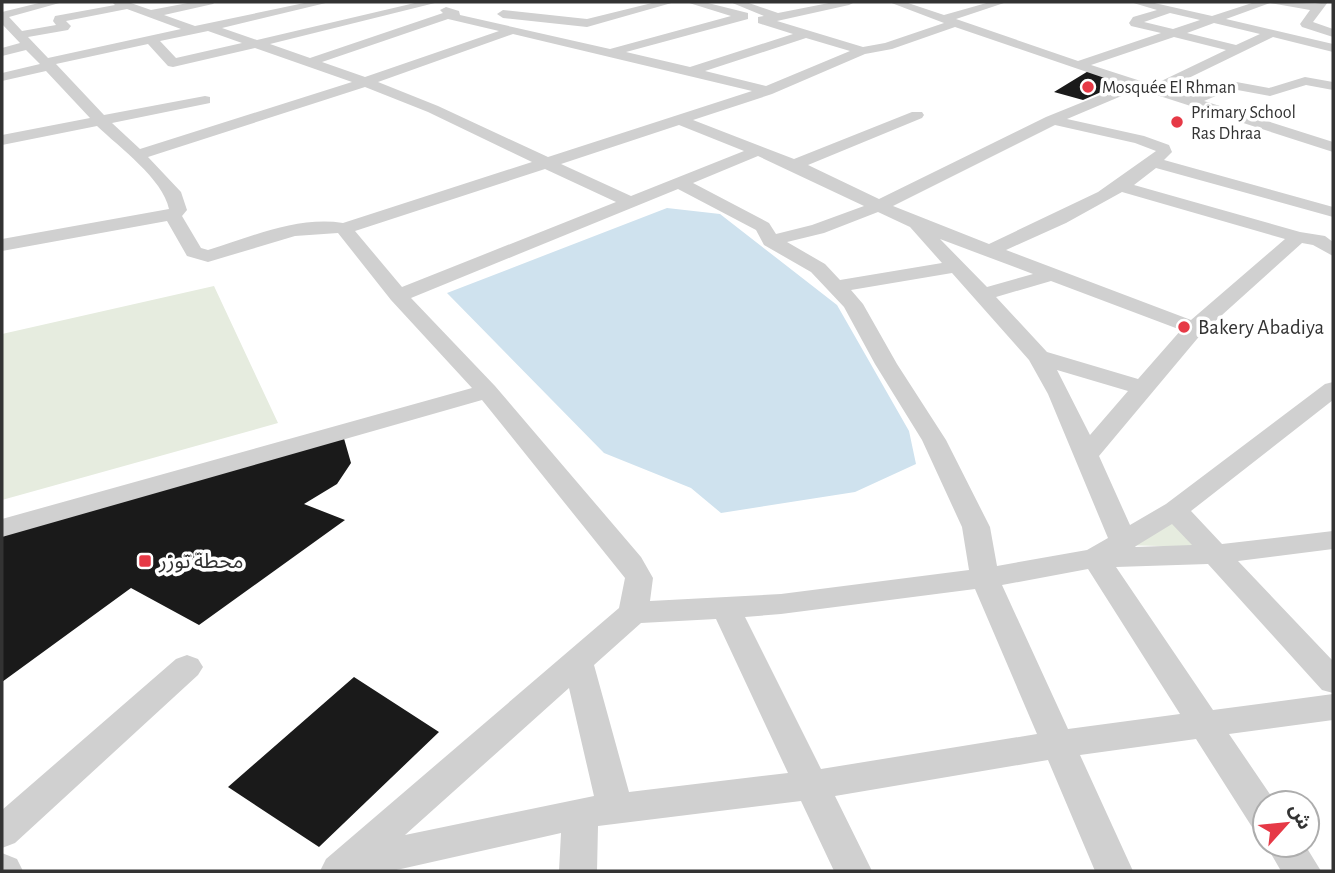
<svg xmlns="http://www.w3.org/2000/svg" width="1335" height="873" viewBox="0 0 1335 873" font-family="'Alegreya Sans','Noto Sans Arabic',sans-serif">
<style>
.green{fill:#e6ecdf}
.water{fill:#cfe2ee}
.building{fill:#1a1a1a}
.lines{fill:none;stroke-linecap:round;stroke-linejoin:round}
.minor{fill:#d0d0d0;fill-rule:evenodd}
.poi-dot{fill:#e63946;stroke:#fff;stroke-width:2.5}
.labels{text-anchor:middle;stroke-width:7;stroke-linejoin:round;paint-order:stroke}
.far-poi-label{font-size:18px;fill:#333;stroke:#fff;text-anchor:start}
.poi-label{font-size:21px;fill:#333;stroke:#fff;text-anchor:start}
</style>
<rect width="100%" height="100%" fill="#fff"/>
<path class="green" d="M214,286L278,423L2,500V334Z
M1170,517L1201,547L1118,545Z"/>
<path class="water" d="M667,208L720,214L837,305L909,431L916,464L855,492L721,513L691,488L604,453L447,293Z"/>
<path class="building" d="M1090,70L1126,81L1083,100L1054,92Z
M343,435L351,463L337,484L304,504L345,520L199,625L131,588L2,682V534Z
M354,677L439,732L319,847L228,787Z"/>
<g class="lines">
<path class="minor" d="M43,2H63L9,17L22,31L56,25L53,21L55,16L115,5L112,2H128L151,10L193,2H215L213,4L164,15L195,26L309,2H330L222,28L257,40L419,2H439L270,44L310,58L443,13L440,10L446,7L459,11L460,15L610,49L731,16L686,2H704L748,13V19L626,52L690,67L793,34L758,23V17L764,16L730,2H746L778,13L834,2H855L849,5L777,21L863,47L885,43L944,23L889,2H905L944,15L990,2H1007L956,19L1078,61L1161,33L1131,26L1129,23L1133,17L1157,10L1130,2H1150L1212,16L1255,2L1315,4L1328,2L1313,22L1333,29V37L1302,27L1300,24L1310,10L1270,3L1226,19L1333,44V52L1273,37L1166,89L1190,96L1231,81L1269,88L1305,77L1333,82V90L1306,85L1270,96L1232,89L1204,101L1333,142V152L1138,89L1067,119L1144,136L1169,145L1172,152L1164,160L1333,207V217L1156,168L1134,185L1300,232L1325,236L1333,242V256L1313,245L1302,243L1202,333L1099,456L1130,525L1166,504L1325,384L1333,382V400L1191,511L1222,544L1333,531V549L1238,561L1333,661V693L1322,690L1208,564L1116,567L1213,710L1333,694V720L1229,734L1276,803H1265V832L1252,827L1196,739L1080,755L1133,871H1095L1048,760L835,796L872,871H834L801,801L598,826L597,871H559L561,833L392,871H320L326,859L619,608L625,578L482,400L2,537V519L472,388L391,300L338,233L295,236L208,262L187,256L167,221L2,251V239L169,209C163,179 119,147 97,126L2,145V135L90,118L46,71L2,81V73L40,64L26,50L2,56V48L20,43L2,24V12ZM127,9L181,29L48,58L28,37L68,30L71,26L66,21ZM1170,13L1200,20L1173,29L1144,22ZM448,19L499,31L365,77L322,62ZM1214,23L1260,34L1236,45L1187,33ZM955,27L1125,85L1046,117L879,199L808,165L922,118L924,115L922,112H912L794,159L693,120L772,94L865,54L892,49ZM208,31L242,43L176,58L160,41ZM513,34L752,91L548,157L438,106L378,82ZM1174,37L1226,50L1153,85L1091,65ZM806,38L850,51L766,86L705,71ZM148,44L168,66L173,67L255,48L352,82L140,149L112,123L210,103V97L205,96L104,115L56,64ZM365,87L428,112L532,162L343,223C297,216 251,237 208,250L201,248L182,216L187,210L181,192L148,157ZM679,125L744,151L631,196L561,164ZM1055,125L1135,143L1156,151L1098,192L989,244L893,206ZM758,156L864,206L812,225L776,234L769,223L693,183ZM545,169L616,202L402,287L355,231ZM678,189L756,230L764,245L811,272L844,307L875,364L922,440L962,527L969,570L781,594L650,601L653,578L641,557L495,386L411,298ZM1122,192L1285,239L1191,320L1006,250L1066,223ZM878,212L910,227L942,263L840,280L825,264L787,242L824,233ZM940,239L1033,274L987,287ZM952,273L1029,360L1048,394L1108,538L1087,550L997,566L990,527L946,440L897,364L863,304L851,290ZM1051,281L1181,330L1138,379L1047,352L996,297ZM1057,370L1128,391L1090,435ZM1172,524L1192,545L1135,547L1136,546ZM1088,569L1180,714L1068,729L1002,585ZM975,589L1037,734L821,769L745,617L781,614ZM716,619L788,773L629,792L594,665L641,623ZM569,688L594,796L405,835Z
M656,2H675L587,27L503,18L497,14L503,10L587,19Z
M187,655L198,659L203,667L198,675L15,843L2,848V810L176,659Z
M1266,845H1305L1321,871H1281Z
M2,853L17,859L23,871H2Z"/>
</g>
<g class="poi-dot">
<circle cx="1088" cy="87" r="7"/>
<circle cx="1177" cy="122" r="7"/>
<circle cx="1184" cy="327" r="7"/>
<rect x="138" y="554" width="14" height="14" rx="3.5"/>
</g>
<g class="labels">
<g class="far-poi-label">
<text x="1102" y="93">Mosquée El Rhman</text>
<text x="1191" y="118">Primary School<tspan x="1191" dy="21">Ras Dhraa</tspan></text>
</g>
<g class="poi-label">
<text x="1198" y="334">Bakery Abadiya</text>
<text x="159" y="568">محطة توزر</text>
</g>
</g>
<rect width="1335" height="873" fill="none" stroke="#333333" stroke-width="7"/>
<g transform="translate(1286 824) rotate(63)"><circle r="33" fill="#ffffff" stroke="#adadad" stroke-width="2"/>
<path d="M0-5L12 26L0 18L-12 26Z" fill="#e63946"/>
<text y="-10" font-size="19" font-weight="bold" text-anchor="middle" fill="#333333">ش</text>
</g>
</svg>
